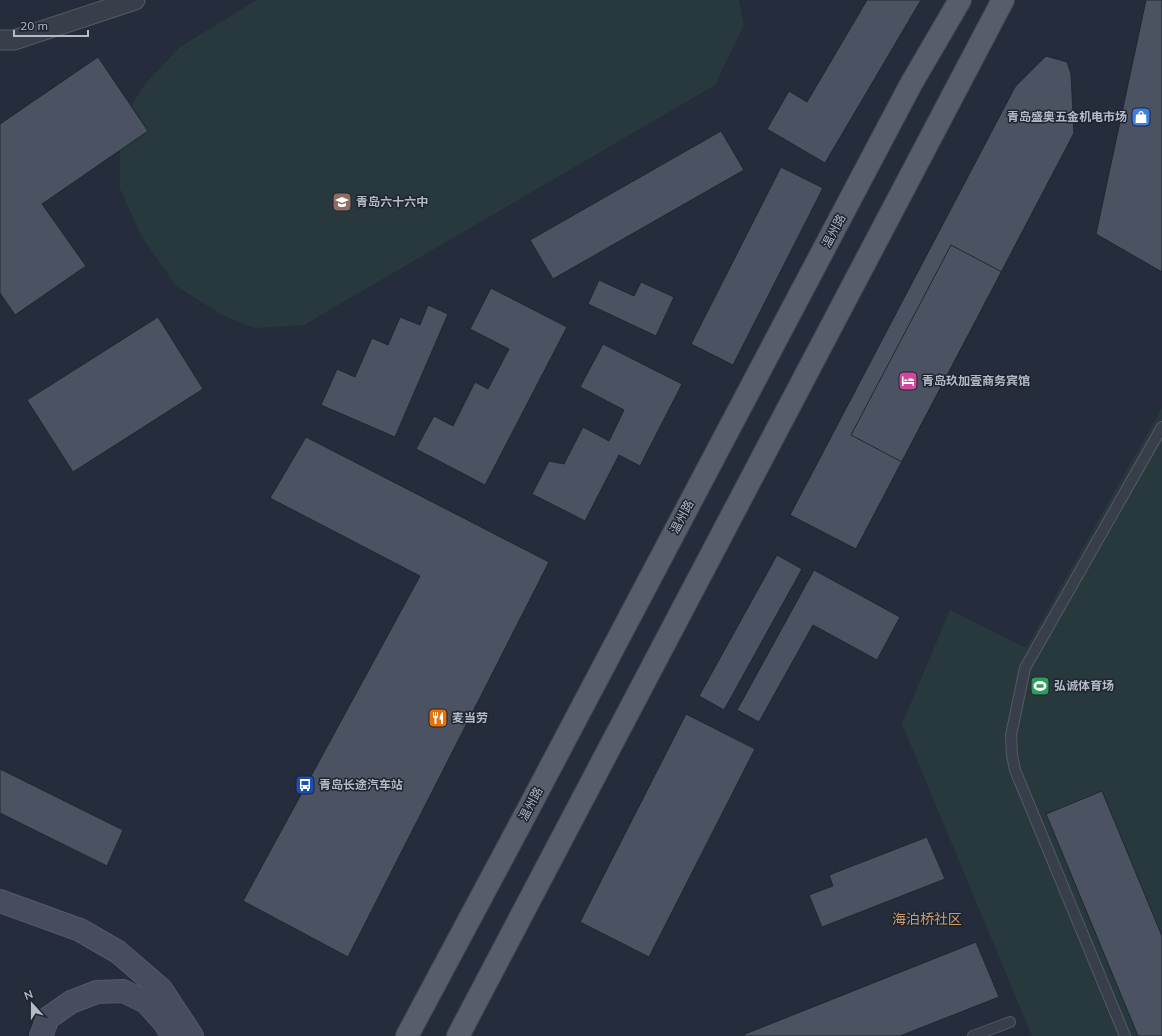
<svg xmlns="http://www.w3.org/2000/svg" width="1162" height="1036" viewBox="0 0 1162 1036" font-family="Mulish,'Noto Sans SC',sans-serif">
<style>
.green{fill:#28393d}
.building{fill:#4b5363;stroke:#202632}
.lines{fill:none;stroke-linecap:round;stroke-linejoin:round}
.lane-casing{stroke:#545a66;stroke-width:12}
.street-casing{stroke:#545a66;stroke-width:21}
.secondary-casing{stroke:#545a66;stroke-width:24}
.primary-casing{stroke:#424854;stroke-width:24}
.lane{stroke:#383f4b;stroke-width:10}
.street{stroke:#383f4b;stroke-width:19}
.secondary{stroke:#474d5e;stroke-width:22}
.primary{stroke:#575d6b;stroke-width:22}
.labels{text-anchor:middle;stroke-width:3;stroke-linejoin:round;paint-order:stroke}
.poi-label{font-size:12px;font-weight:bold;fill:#b4bac6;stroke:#1e2430;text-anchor:start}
.street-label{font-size:12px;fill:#b4bac6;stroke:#1e2430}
.quarter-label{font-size:14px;fill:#cc9d69;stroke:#1e2430}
</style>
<rect width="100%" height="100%" fill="#252c3b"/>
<path class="green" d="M257,0H739L744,25L715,85L304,325L255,328L222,315L176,286L142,237L120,189V126L144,85L180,47Z
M1162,408V1036H1032L902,724L950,610L1026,648Z"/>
<path class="building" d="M867,0H921L825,163L767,129L789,91L807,102Z
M1146,0H1162V272L1096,234Z
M1046,56L1067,62L1071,74L1074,133L856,549L790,515L1015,87Z
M98,57L148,131L42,204L86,266L15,315L0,293V124Z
M721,131L744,170L553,279L530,240Z
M781,167L823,188L733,365L691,344Z
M951,245L1002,272L902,462L851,435Z
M599,280L634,296L641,282L674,297L656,336L588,304Z
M491,288L567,327L485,485L416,449L434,416L453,426L475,382L488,389L509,349L470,329Z
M428,305L448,314L395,437L321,405L337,369L355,377L372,338L388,345L400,317L420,325Z
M158,317L203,389L73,472L27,400Z
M603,344L682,384L640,466L619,455L585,521L532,494L549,461L564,464L583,427L609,441L624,410L580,387Z
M306,437L549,562L348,957L243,901L420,576L270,498Z
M777,555L802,569L724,710L699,696Z
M814,570L900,617L877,660L813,625L759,722L737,710Z
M686,714L755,749L649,957L580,922Z
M0,769L123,830L107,866L0,813Z
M1102,791L1162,936V1036H1138L1046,814Z
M927,837L945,879L822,927L809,895L833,886L829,875Z
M976,942L999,997L900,1036H744L745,1034Z"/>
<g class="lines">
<defs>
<path id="lane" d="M973,1036L1010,1022
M1125,1036L1015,770L1012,755L1011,735L1025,668L1162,427"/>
<path id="street" d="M0,40H14L135,0"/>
<path id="secondary" d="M0,901L80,930L118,952L161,989L192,1036
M41,1036L48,1018L71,1002L97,992L123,991L146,1002L164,1022L173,1036"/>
<path id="primary" d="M407,1036L523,819L911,84L960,0
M458,1036L1003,0"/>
</defs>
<use href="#lane" class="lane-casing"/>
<use href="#street" class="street-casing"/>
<use href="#secondary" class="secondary-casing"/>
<use href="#primary" class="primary-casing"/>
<use href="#lane" class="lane"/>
<use href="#street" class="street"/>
<use href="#secondary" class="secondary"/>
<use href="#primary" class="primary"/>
</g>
<defs>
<symbol id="shop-square" viewBox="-11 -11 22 22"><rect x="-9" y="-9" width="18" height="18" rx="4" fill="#3f7fe0" stroke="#1e2430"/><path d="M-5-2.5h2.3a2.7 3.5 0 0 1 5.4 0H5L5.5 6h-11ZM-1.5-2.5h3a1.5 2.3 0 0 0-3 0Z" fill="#fff"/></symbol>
<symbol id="school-square" viewBox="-11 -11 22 22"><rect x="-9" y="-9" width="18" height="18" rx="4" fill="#8d6e63" stroke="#1e2430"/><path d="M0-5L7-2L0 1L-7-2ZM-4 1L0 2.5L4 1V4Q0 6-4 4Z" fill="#fff"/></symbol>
<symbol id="hotel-square" viewBox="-11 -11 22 22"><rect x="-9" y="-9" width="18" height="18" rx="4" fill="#d1479c" stroke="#1e2430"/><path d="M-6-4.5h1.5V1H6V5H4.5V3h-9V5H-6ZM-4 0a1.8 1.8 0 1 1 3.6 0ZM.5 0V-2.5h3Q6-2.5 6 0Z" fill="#fff"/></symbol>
<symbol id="stadium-square" viewBox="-11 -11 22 22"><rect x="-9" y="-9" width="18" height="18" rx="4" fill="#2e9e5b" stroke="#1e2430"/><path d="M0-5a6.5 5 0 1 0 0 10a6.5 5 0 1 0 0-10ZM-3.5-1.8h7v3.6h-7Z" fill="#fff"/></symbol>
<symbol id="restaurant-square" viewBox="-11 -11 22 22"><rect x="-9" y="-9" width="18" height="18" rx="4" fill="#e8710a" stroke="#1e2430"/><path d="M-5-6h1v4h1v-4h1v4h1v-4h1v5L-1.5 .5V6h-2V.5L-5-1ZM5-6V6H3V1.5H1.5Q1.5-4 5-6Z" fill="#fff"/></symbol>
<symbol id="bus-square" viewBox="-11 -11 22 22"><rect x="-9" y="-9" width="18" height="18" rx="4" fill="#1a4fb4" stroke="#1e2430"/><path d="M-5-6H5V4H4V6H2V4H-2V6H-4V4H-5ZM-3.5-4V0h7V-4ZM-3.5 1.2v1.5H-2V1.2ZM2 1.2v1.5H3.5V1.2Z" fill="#fff"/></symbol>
</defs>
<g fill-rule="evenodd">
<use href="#shop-square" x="1130" y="106" width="22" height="22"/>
<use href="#school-square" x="331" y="191" width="22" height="22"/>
<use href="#hotel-square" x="897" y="370" width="22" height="22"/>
<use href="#stadium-square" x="1029" y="675" width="22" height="22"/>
<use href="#restaurant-square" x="427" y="707" width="22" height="22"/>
<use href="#bus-square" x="294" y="774" width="22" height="22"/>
</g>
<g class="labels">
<g class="poi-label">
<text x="1127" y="121" text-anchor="end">青岛盛奥五金机电市场</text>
<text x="356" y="206">青岛六十六中</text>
<text x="922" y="385">青岛玖加壹商务宾馆</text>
<text x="1054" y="690">弘诚体育场</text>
<text x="452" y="722">麦当劳</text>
<text x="319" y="789">青岛长途汽车站</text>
</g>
<g class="street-label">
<text transform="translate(834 231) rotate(-62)" y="4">温州路</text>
<text transform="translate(682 517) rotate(-62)" y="4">温州路</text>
<text transform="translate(531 804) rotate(-62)" y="4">温州路</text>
</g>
<g class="quarter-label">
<text x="927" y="924">海泊桥社区</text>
</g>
</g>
<g transform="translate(32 1004) rotate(339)" stroke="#1e2430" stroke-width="3" paint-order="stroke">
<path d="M0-3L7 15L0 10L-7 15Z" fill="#b4bac6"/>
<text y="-6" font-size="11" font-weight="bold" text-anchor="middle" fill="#b4bac6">N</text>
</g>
<path d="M14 30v6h74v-6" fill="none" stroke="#b4bac6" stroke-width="2"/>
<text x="20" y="30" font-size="12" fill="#b4bac6" stroke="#1e2430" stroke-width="3" paint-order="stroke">20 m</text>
</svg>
